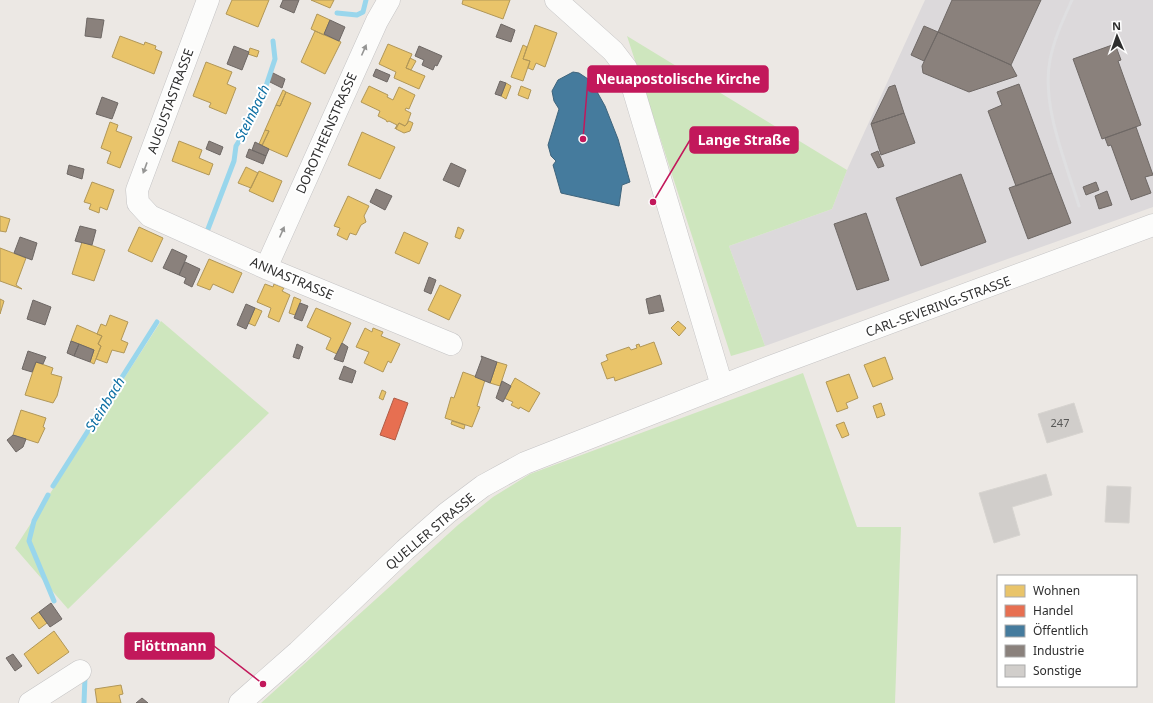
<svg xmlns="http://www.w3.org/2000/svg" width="1153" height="703" viewBox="0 0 1153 703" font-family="'Noto Sans',sans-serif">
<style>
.industrial{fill:#dcd9db}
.green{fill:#cee6be}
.homes{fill:#e9c46a;stroke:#b19758}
.shops{fill:#e76f51;stroke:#b05c46}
.public{fill:#457b9d;stroke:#3e647c}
.industry{fill:#8a817c;stroke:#6e6865}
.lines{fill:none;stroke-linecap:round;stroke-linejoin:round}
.stream{stroke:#99d6ec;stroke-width:5}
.building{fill:#d1cecb;stroke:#d7d4d0}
.minor-casing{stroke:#c5c4c5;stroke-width:23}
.minor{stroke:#fcfcfb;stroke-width:22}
.rail{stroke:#dfdfe1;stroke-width:3}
.oneway{fill:#959594}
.labels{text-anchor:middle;stroke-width:4;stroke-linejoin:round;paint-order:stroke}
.number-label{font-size:11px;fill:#585857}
.street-label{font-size:13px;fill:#2e2e2e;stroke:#fff}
.water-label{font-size:14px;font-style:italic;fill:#0d6fa3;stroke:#fff}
.leader{fill:none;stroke:#c2185b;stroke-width:1.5}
.callout-dot{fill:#c2185b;stroke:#fff;stroke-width:1.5}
.callout{fill:#c2185b;stroke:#c2185b;stroke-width:1.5}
.callout-label{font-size:14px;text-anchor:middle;font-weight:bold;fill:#fff}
</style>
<rect width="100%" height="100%" fill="#ece8e4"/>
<path class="industrial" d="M925,0H1153V207L765,346L729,246L832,209L847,170Z"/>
<path class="green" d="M627,36L847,170L832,209L729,246L765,346L731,356Z
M161,321L269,413L68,609L15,548Z
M803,373L857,527H901L895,703H261L458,525L493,497L530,474Z"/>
<path class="homes" d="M232,0H269L258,27L226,14Z
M311,0H334L330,8Z
M463,0H510L503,19L462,4Z
M317,14L330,20L324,35L311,29Z
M535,25L557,33L545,67L536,63L533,70L528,68L530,61L523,59Z
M315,31L341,42L325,74L301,62Z
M120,36L144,45L145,42L156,46L155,49L162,52L154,74L112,57Z
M388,44L412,54L406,68L425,76L419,89L394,78L396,72L379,64Z
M523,45L527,47L523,59L530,61L523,81L511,77Z
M250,48L259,51L257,57L248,54Z
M410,58L416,61L411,70L406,68Z
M206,62L232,72L227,84L236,88L226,114L209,107L211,103L193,96Z
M506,83L511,86L506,99L501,96Z
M369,86L388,95L387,97L393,100L399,87L415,95L409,109L406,108L405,110L411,113L407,124L405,126L399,123L395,129L397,125L389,121L387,122L386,120L378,116L380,111L361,102Z
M521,86L531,90L528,99L518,95Z
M283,90L286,92L280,106L276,105Z
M286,92L311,103L287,157L262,146L269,131L265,130L276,105L280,106Z
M409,121L413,123L410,131L404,133L396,129L399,123L405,126Z
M110,122L118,125L116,131L132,137L120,168L107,163L111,152L101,148Z
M265,130L269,131L262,145L259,144Z
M362,132L395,147L380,179L348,165Z
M179,141L202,150L199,158L213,164L209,175L172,161Z
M246,167L258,173L251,188L238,183Z
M259,171L282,181L273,202L249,191Z
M92,182L114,190L107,210L100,207L99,213L89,209L91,204L84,202Z
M348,196L369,206L364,216L366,222L361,225L356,235L350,233L347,240L337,235L340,228L334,226Z
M0,216L10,219L6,232L0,231Z
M139,227L163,238L152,262L128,251Z
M458,227L464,230L460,239L455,237Z
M404,232L428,243L419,264L395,253Z
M82,242L105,250L94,281L72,274Z
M0,248L26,258L16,285L22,289L0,281Z
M209,259L242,273L233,293L213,284L210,290L197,285Z
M265,284L273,287L274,284L284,288L282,291L290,295L279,322L268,317L271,308L257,302Z
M440,285L461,295L449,320L428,310Z
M294,297L301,300L295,315L289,313Z
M0,299L4,301L0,314Z
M255,308L262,311L255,326L248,323Z
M316,308L351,323L337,354L326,349L331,338L307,327Z
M110,315L128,322L121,340L128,343L124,353L112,350L107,363L96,359L101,346L98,344L102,336L97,334L101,324L106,326Z
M678,321L686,328L679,336L671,328Z
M77,325L102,336L98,344L101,346L94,364L90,362L94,350L71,341Z
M365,328L372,332L373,328L383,332L381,336L400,344L391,363L388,361L383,372L364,363L369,352L356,347Z
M654,342L662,364L615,381L614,377L607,379L601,363L608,360L606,355L629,347L631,350L637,348L636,345L639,344L640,347Z
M885,357L893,379L873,387L864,365Z
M36,362L53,368L51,374L62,377L57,396L53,403L25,395Z
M497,362L507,365L500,386L490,383Z
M463,372L485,380L477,406L480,407L472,427L445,418L451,397L454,398Z
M849,374L858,398L846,403L848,408L837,412L826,382Z
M515,378L540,393L529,412L520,407L519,409L511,405L513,402L504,398Z
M382,390L386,392L383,400L379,398Z
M881,403L885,415L877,418L873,406Z
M21,410L46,418L43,427L45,428L38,443L13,435Z
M452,421L465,425L464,429L451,424Z
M844,422L849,435L842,438L836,425Z
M39,612L47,623L39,629L31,618Z
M54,631L69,652L38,674L24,654Z
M121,685L123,694L119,695L121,703H97L95,689Z"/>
<path class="shops" d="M394,398L408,403L395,440L380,435Z"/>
<path class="public" d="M573,72L579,73L591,81L605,106L618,139L630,182L622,185L619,206L561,193L553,165L556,161L551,156L548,145L559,109L554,101L552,91L558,80Z"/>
<path class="industry" d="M283,0H299L294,13L280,7Z
M952,0H1041L1011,65L938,32Z
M87,18L104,20L101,38L85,36Z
M330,20L345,27L339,41L324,34Z
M501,24L515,30L511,42L496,37Z
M924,26L938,32L924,61L911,55Z
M938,32L1011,65L1017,76L969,92L923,73L922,66Z
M1115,44L1121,60L1118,61L1141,125L1102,139L1073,59Z
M234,46L249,52L242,70L227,64Z
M419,46L442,56L437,66L435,65L433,70L422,65L424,60L415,56Z
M376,69L390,75L387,82L373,76Z
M271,72L285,79L282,88L268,81Z
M500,81L506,83L501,96L495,94Z
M1019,84L1052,173L1016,186L988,111L1002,105L997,92Z
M895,85L904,113L871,124L889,87Z
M102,97L118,103L112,119L96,114Z
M904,113L915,143L881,155L871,124Z
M1136,127L1153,175L1145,177L1151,193L1131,200L1111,145L1108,146L1105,138Z
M209,141L223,147L220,155L206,149Z
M255,142L269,149L266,156L252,150Z
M249,149L266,156L263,164L246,157Z
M878,151L884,166L878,168L871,154Z
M451,163L466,170L459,187L443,180Z
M69,165L84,169L82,179L67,174Z
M1052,173L1071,223L1028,239L1009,188Z
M961,174L986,242L921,266L896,198Z
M1096,182L1099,190L1086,195L1083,187Z
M376,189L392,196L385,210L370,202Z
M1107,191L1112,205L1099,209L1095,196Z
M866,213L889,280L857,290L834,224Z
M80,226L96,230L92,245L75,241Z
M20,237L37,243L32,260L14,253Z
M172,249L187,256L179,275L163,268Z
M185,262L200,269L192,287L184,283L186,278L179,275Z
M429,277L436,280L431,294L424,291Z
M660,295L664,311L649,314L646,299Z
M33,300L51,307L45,325L27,319Z
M300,303L308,306L302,321L294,318Z
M246,304L255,308L246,329L237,325Z
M71,341L79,344L74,356L67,353Z
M342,343L348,347L343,362L334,359Z
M79,344L94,350L90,362L74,356Z
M297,344L303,347L299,359L293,357Z
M28,351L46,357L43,364L36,362L32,372L22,369Z
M481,356L497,362L490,383L475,377L482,358Z
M344,366L356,371L352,383L339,379Z
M502,381L511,386L503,402L496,398Z
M13,435L26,439L23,447L16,452L7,440Z
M51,603L62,619L50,627L39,612Z
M13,654L22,666L15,671L6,658Z
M142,698L148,703H136Z"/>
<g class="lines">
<path class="stream" d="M337,13L357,15L363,12L366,0
M208,229L234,161L236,146L249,125L266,86L275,59L273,41
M53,486L157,322
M48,495L34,521L29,541L54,601
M84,703L85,677"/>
</g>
<path class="building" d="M1074,403L1083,432L1047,443L1038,414Z
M1046,474L1052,495L1012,507L1020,535L994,543L979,493Z
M1107,486L1131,487L1129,523L1105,522Z"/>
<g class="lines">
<defs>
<path id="minor" d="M208,0L137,190L138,203L150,216L266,268L451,344
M556,0L613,51L626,68L633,88L722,386
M266,268L377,21L389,0
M30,703L80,671
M240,703L298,652L405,550L447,513L483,486L525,463L770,367L1153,225"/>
</defs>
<use href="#minor" class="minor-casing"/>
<use href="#minor" class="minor"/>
<path class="rail" d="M1072,0C1063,20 1054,39 1050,60C1041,105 1066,163 1079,206"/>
</g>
<defs><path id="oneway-solid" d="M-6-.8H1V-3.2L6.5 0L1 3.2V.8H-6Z"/></defs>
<g class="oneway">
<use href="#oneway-solid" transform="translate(364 50) rotate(-66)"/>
<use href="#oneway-solid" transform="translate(145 168) rotate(110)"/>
<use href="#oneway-solid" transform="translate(282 232) rotate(-66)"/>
</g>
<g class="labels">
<g class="number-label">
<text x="1060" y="427">247</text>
</g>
<g class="street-label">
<text transform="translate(170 101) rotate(-70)" y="5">AUGUSTASTRASSE</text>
<text transform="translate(326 133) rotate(-66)" y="5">DOROTHEENSTRASSE</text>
<text transform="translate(292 278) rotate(23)" y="5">ANNASTRASSE</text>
<text transform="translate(938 306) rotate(-20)" y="5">CARL-SEVERING-STRASSE</text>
<text transform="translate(430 531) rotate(-40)" y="5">QUELLER STRASSE</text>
</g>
<g class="water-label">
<text transform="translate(252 113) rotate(-64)" y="5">Steinbach</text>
<text transform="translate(105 404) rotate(-58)" y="5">Steinbach</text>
</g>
</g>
<path class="leader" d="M583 139L588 79M653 202L690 140M263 684L214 646"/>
<g class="callout-dot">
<circle cx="583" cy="139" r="4"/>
<circle cx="653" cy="202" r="4"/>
<circle cx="263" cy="684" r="4"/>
</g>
<g class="callout">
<rect x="588" y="66" width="180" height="26" rx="4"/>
<rect x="690" y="127" width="108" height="26" rx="4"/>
<rect x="125" y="633" width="89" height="26" rx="4"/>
</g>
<g class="callout-label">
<text x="678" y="84">Neuapostolische Kirche</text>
<text x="744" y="145">Lange Straße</text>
<text x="170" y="651">Flöttmann</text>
</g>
<rect x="997" y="575" width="140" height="112" fill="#ffffff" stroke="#ababab"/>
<rect x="1005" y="585" width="20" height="12" fill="#e9c46a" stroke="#ababab"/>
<text x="1033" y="595" font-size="12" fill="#2e2e2e">Wohnen</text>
<rect x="1005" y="605" width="20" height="12" fill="#e76f51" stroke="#ababab"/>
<text x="1033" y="615" font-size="12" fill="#2e2e2e">Handel</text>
<rect x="1005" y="625" width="20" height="12" fill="#457b9d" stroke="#ababab"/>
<text x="1033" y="635" font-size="12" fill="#2e2e2e">Öffentlich</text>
<rect x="1005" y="645" width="20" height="12" fill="#8a817c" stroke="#ababab"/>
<text x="1033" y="655" font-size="12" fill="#2e2e2e">Industrie</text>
<rect x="1005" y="665" width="20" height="12" fill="#d1cecb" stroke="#ababab"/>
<text x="1033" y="675" font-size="12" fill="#2e2e2e">Sonstige</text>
<g transform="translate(1117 36) rotate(358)" stroke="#ffffff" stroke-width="3" paint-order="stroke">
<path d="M0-3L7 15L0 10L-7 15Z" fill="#2e2e2e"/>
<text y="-6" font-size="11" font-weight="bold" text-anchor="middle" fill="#2e2e2e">N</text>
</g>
</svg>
